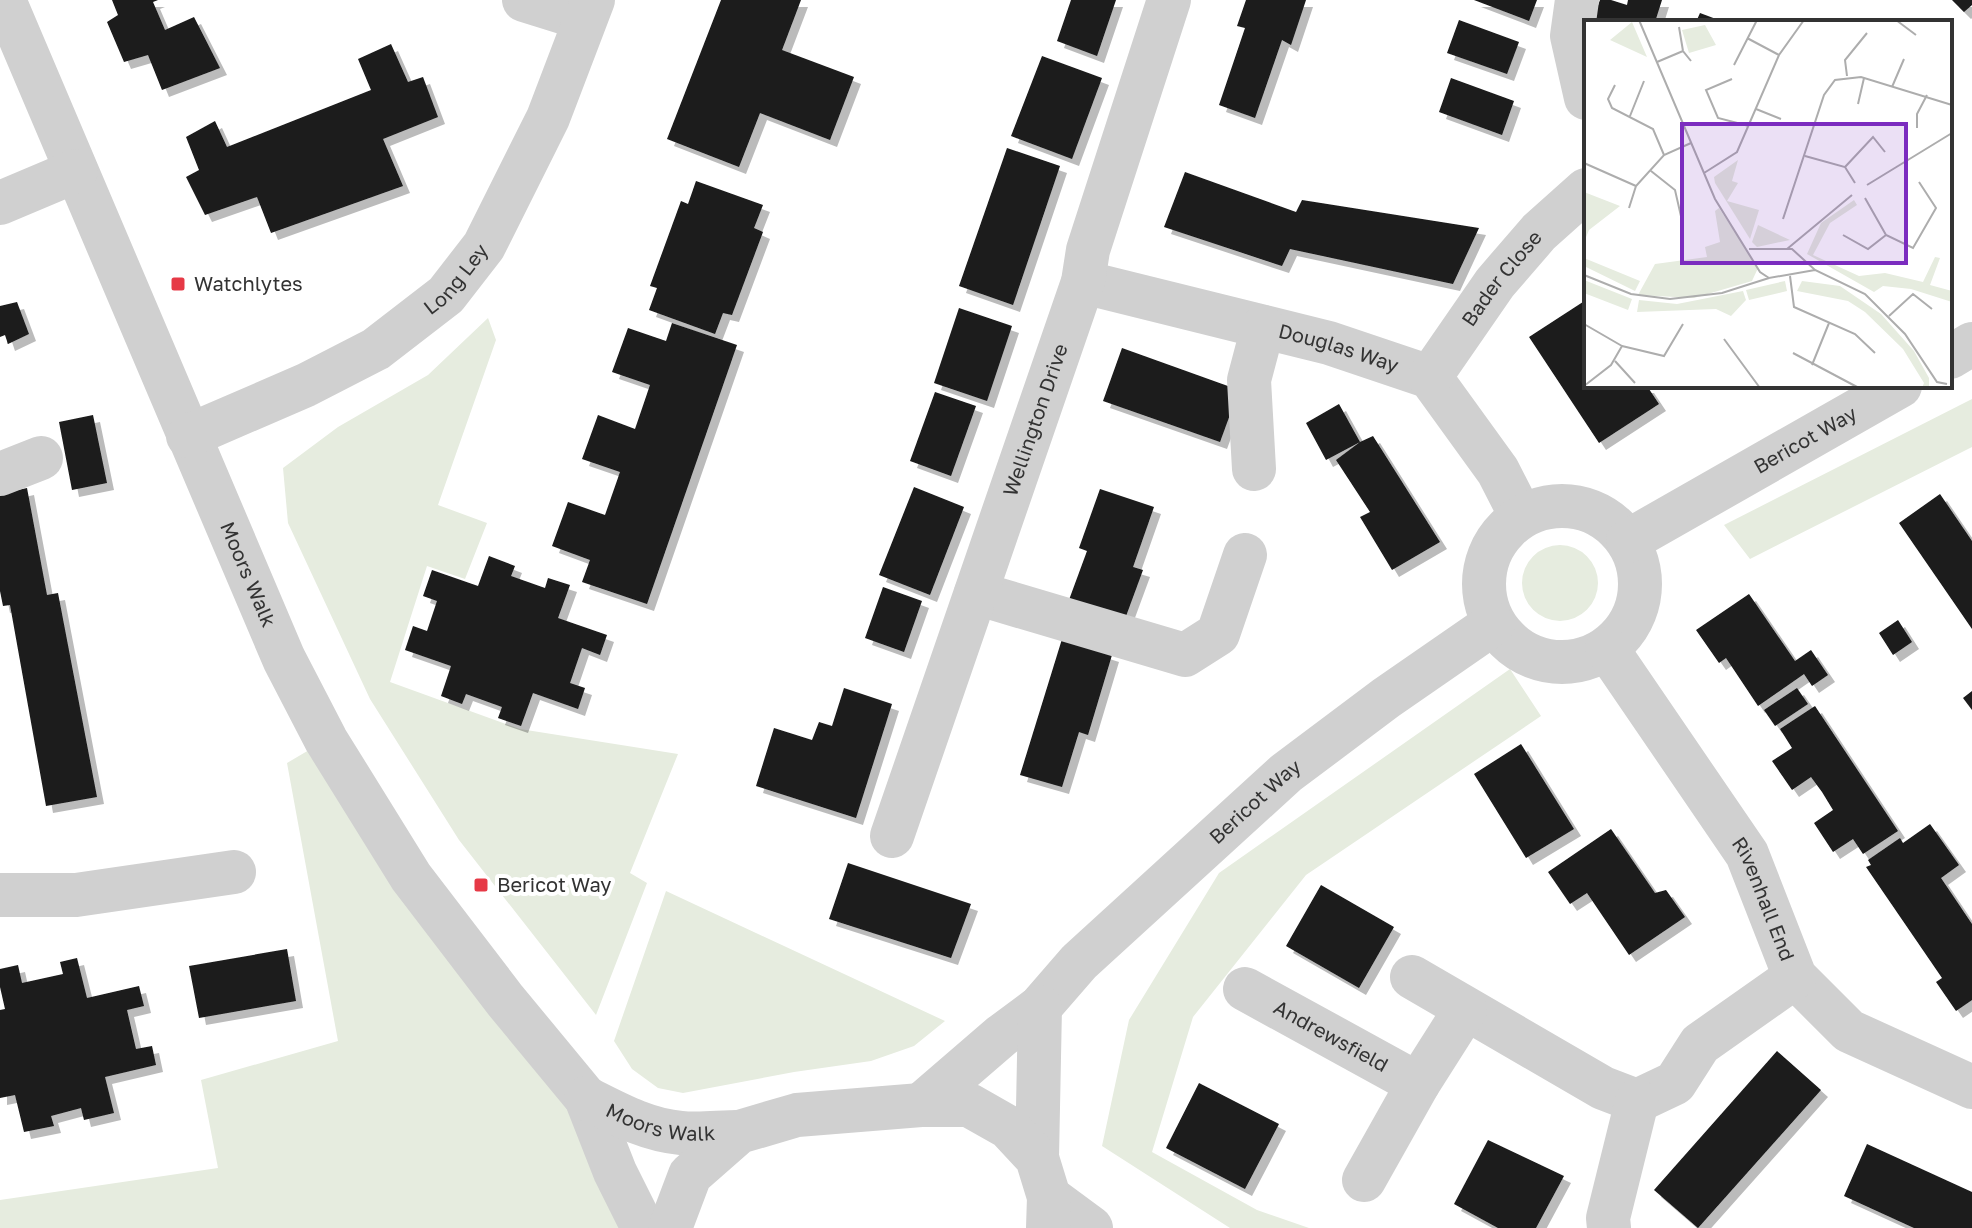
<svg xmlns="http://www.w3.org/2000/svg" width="1972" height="1228" viewBox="0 0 1972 1228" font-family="'Golos Text',sans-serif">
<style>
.green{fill:#e6ecdf}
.building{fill:#1a1a1a;filter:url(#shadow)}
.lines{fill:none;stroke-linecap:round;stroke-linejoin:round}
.minor{stroke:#d0d0d0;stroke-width:44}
.poi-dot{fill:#e63946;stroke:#fff;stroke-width:3}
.labels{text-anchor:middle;stroke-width:8;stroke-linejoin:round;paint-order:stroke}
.street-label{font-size:20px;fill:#333;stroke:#fff}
.poi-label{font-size:20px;fill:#333;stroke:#fff;text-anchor:start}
.inset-road{fill:none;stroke:#adadad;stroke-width:2}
.view{fill:#7b2cbf;fill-opacity:0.15;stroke:#7b2cbf;stroke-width:4}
.inset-edge{fill:none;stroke:#333;stroke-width:4}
</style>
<defs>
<filter id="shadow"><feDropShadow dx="7" dy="7" stdDeviation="0" flood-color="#0004"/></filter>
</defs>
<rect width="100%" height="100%" fill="#fff"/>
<path class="green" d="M488,318L496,340L438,505L487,523L465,579L427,566L390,682L520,729L678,754L630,873L647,883L596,1015L459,840L370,699L288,523L283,468L338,427L428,375Z
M1972,399V447L1750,559L1724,525Z
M1522 583a38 38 0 1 1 76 0a38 38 0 1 1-76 0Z
M1510,669L1541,716L1306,875L1193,1017L1152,1152L1257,1210L1309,1228H1230L1102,1146L1129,1020L1219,873Z
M326,740L652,1228H0V1200L218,1168L201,1080L338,1041L287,763Z
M666,891L945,1021L914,1046L871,1061L794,1072L683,1093L658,1088L632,1069L614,1041Z"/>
<path class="building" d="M112,0H158L153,2L165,30L194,17L220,68L162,90L148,55L124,62L107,22L118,15Z
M721,0H801L782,50L854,77L830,140L760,113L739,167L667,139Z
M1071,0H1116L1097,56L1057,41Z
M1246,0H1306L1291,45L1282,40L1255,118L1219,105L1245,28L1237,26Z
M1474,0H1537L1529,21Z
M1600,0H1611L1627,5L1628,0H1662L1655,22H1592Z
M1952,0H1972V5L1964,12Z
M1700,13L1724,22H1696Z
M1459,20L1519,42L1507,74L1447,53Z
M391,44L408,82L423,77L438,117L383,139L403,186L271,233L257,197L205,215L186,177L199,170L186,137L215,121L227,147L371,90L358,59Z
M1042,56L1102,78L1072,159L1011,136Z
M1451,78L1514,101L1502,135L1439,112Z
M1007,148L1060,166L1013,305L959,286Z
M1185,172L1296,212L1302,200L1479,228L1453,284L1290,249L1282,266L1164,227Z
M696,181L763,205L754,228L763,232L732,315L723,313L715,334L649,310L657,288L650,286L681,201L688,204Z
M1586,300V386H1647L1659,404L1599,443L1529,337Z
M17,302L29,334L8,344L5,335L0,337V306Z
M959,308L1012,326L987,401L934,383Z
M672,323L737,345L647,604L582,582L590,560L552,546L568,502L605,515L620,472L582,459L598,415L635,429L650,385L612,372L628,328L666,341Z
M1122,348L1239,390L1220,442L1103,401Z
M935,392L976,406L951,476L910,461Z
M1339,404L1360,442L1326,460L1306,423Z
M93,415L107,483L72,490L59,422Z
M1373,436L1440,542L1392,570L1360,517L1370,512L1336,460L1360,442Z
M914,487L964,507L930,595L879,575Z
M27,488L47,595L58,593L97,797L46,806L10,605L3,606L0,591V494Z
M1100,489L1154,507L1133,567L1143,570L1122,627L1066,608L1087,551L1079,548Z
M1940,494L1972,541V629L1899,523Z
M489,556L515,566L511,576L545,588L548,578L570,585L558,618L607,635L600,655L582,648L570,683L585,688L578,709L533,693L521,726L498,718L502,707L466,694L462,704L441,696L451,666L405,650L413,626L427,631L437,601L423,596L432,570L478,586Z
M883,587L922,601L904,652L865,638Z
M1749,594L1795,661L1811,650L1828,675L1812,686L1804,674L1758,706L1726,658L1719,663L1696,630Z
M1898,620L1912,642L1893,655L1879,633Z
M1062,639L1112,655L1088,735L1079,732L1062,787L1020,775Z
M844,688L892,704L856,818L756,786L774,728L812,740L819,722L832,726Z
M1797,688L1808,704L1775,726L1764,710Z
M1972,691V710L1963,698Z
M1815,706L1898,831L1863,854L1853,839L1833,852L1814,823L1833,810L1822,792L1811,777L1792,790L1772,761L1792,748L1780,729Z
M1521,744L1574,829L1526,858L1474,774Z
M1930,824L1959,865L1941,878L1972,924V1000L1956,1011L1936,982L1942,978L1866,867L1871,865L1868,860L1900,838L1903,843Z
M1611,829L1655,893L1666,890L1685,917L1629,955L1587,893L1570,904L1548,872Z
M848,863L971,904L951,958L829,919Z
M1321,885L1394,927L1359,988L1286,946Z
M287,949L296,1001L199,1018L189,966Z
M77,958L87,998L139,986L144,1006L127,1010L136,1049L152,1046L156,1065L105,1077L114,1113L84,1120L81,1108L51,1116L54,1126L24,1132L15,1095L0,1098V1010L5,1009L0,987V969L18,965L22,983L63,974L60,962Z
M1777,1051L1821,1090L1698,1228L1654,1190Z
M1199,1083L1279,1124L1245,1189L1166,1148Z
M1488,1140L1564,1176L1536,1228H1498L1454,1204Z
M1867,1144L1972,1192V1228H1914L1844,1196Z"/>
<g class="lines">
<g class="minor">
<path id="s1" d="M4,0L284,659L326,740L411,877L505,1000L586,1098L615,1172L641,1224L652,1228"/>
<path d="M524,0L585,19"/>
<path d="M1577,0L1572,36L1586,98"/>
<path d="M0,203L76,171"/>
<path id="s2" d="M1083,282L1329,343L1430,377L1498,471L1521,516"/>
<path d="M1950,357L1972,344"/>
<path id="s3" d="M1430,377L1495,283L1539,232L1586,190"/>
<path id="s4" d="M188,436L306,385L376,349L446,295L484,246L548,118L593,0"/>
<path d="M1254,469L1249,380L1263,327"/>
<path d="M0,474L41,458"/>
<circle cx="1562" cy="584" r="78"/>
<path id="s5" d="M1628,541L1900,386"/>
<path d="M976,593L1185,655L1218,634L1245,555"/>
<path id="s6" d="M1607,649L1747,854L1795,977L1849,1031L1972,1087"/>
<path id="s7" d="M892,836L1083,282L1088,250L1169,0"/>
<path d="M0,895H76L234,872"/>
<path d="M1412,977L1603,1088L1637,1101L1675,1083L1700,1044L1795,977"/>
<path id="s8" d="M1245,989L1418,1084"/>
<path id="s9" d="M586,1098C616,1113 646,1130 681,1133C700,1135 720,1132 739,1132"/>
<path id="s10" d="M921,1105L1001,1036L1040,1007L1079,962L1286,773L1386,698L1493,624"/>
<path d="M1037,1158L1040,1007"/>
<path d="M1364,1180L1418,1084L1465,1010"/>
<path d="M1049,1197L1091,1228"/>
<path d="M670,1228L690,1175L739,1132L797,1115L921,1105H969L1008,1127L1037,1158L1049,1197L1048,1228"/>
<path d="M1609,1228L1608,1218L1637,1101"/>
</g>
</g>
<g class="poi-dot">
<rect x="170" y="276" width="16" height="16" rx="4"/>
<rect x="473" y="877" width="16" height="16" rx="4"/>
</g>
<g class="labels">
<g class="street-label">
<text dy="7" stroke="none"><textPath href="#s4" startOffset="314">Long Ley</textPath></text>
<text dy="7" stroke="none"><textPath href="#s3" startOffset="122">Bader Close</textPath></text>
<text dy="7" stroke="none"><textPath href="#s2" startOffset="264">Douglas Way</textPath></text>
<text dy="7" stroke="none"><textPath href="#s7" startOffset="440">Wellington Drive</textPath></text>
<text dy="7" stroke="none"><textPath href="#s5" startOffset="204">Bericot Way</textPath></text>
<text dy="7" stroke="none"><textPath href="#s1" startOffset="624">Moors Walk</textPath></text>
<text dy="7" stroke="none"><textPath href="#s10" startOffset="452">Bericot Way</textPath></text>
<text dy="7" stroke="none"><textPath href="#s6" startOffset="296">Rivenhall End</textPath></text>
<text dy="7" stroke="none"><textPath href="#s8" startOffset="98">Andrewsfield</textPath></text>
<text dy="7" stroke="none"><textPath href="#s9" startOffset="80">Moors Walk</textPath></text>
</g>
<g class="poi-label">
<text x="194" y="291">Watchlytes</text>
<text x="497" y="892">Bericot Way</text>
</g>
</g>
<g transform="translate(1584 20)">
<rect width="368" height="368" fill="#fff"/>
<path d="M48,2L63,37L26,20ZM121,5L132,25L105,33L98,10ZM154,140L148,161L154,163L143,181L175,190L166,219L131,163L130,157ZM0,172L36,186L5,210L0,222ZM270,180L273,185L246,203L229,235L275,256L301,253L339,262L351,237L356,238L346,265L368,271V282L327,269L299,266L290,272L223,234L237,203ZM135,188L174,248L168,261L110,278L54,275L71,244L123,237L121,227L136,222L131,191ZM174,205L206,220L173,227L168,222ZM0,238L56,261L51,271L0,246ZM0,260L48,279L44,290L0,273ZM201,261L203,271L165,280L162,270ZM218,261L256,266L297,294L330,331L345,358V368H338L340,363L319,329L281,292L264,281L213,271ZM159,271L162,280L147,296L132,289L53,292L55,280L93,284Z" fill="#e6ecdf"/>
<path class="inset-road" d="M55,0L131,179L176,252L185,258L231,250M312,0L332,15M95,7L99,31L107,41M163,18L195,35M73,42L99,31M150,45L173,0M263,56L261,40L283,13M148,59L122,70L134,98L165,106M31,65L24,79L28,88L69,109L80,135M308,67L320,39M274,84L280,58M172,89L197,99M46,96L60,61M333,108V94L343,75M221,136L261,147L271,163M0,143L52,166M261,147L289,117L301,132M67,151L91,170L99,205M120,153L153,132L195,35L220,0M283,165L368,113M281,178L302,215L329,228L352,188L335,162M45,188L52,166L80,135L107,123M199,199L240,75L251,60L277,57L368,85M259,215L284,229L302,215M165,229H208L231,250L281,274L321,314L353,362L363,364M203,229L268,175M0,255L47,274L86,279L138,273L185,258M206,256L210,287L271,314L291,333M305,296L329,274L348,289M0,304L38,326M140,319L176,368M38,326L80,336L99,304M209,333L275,368M31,341L51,363M228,345L245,303M0,366L27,345L38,326"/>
<path class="view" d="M98,104H322V243H98Z"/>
<rect width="368" height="368" class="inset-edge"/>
</g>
</svg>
